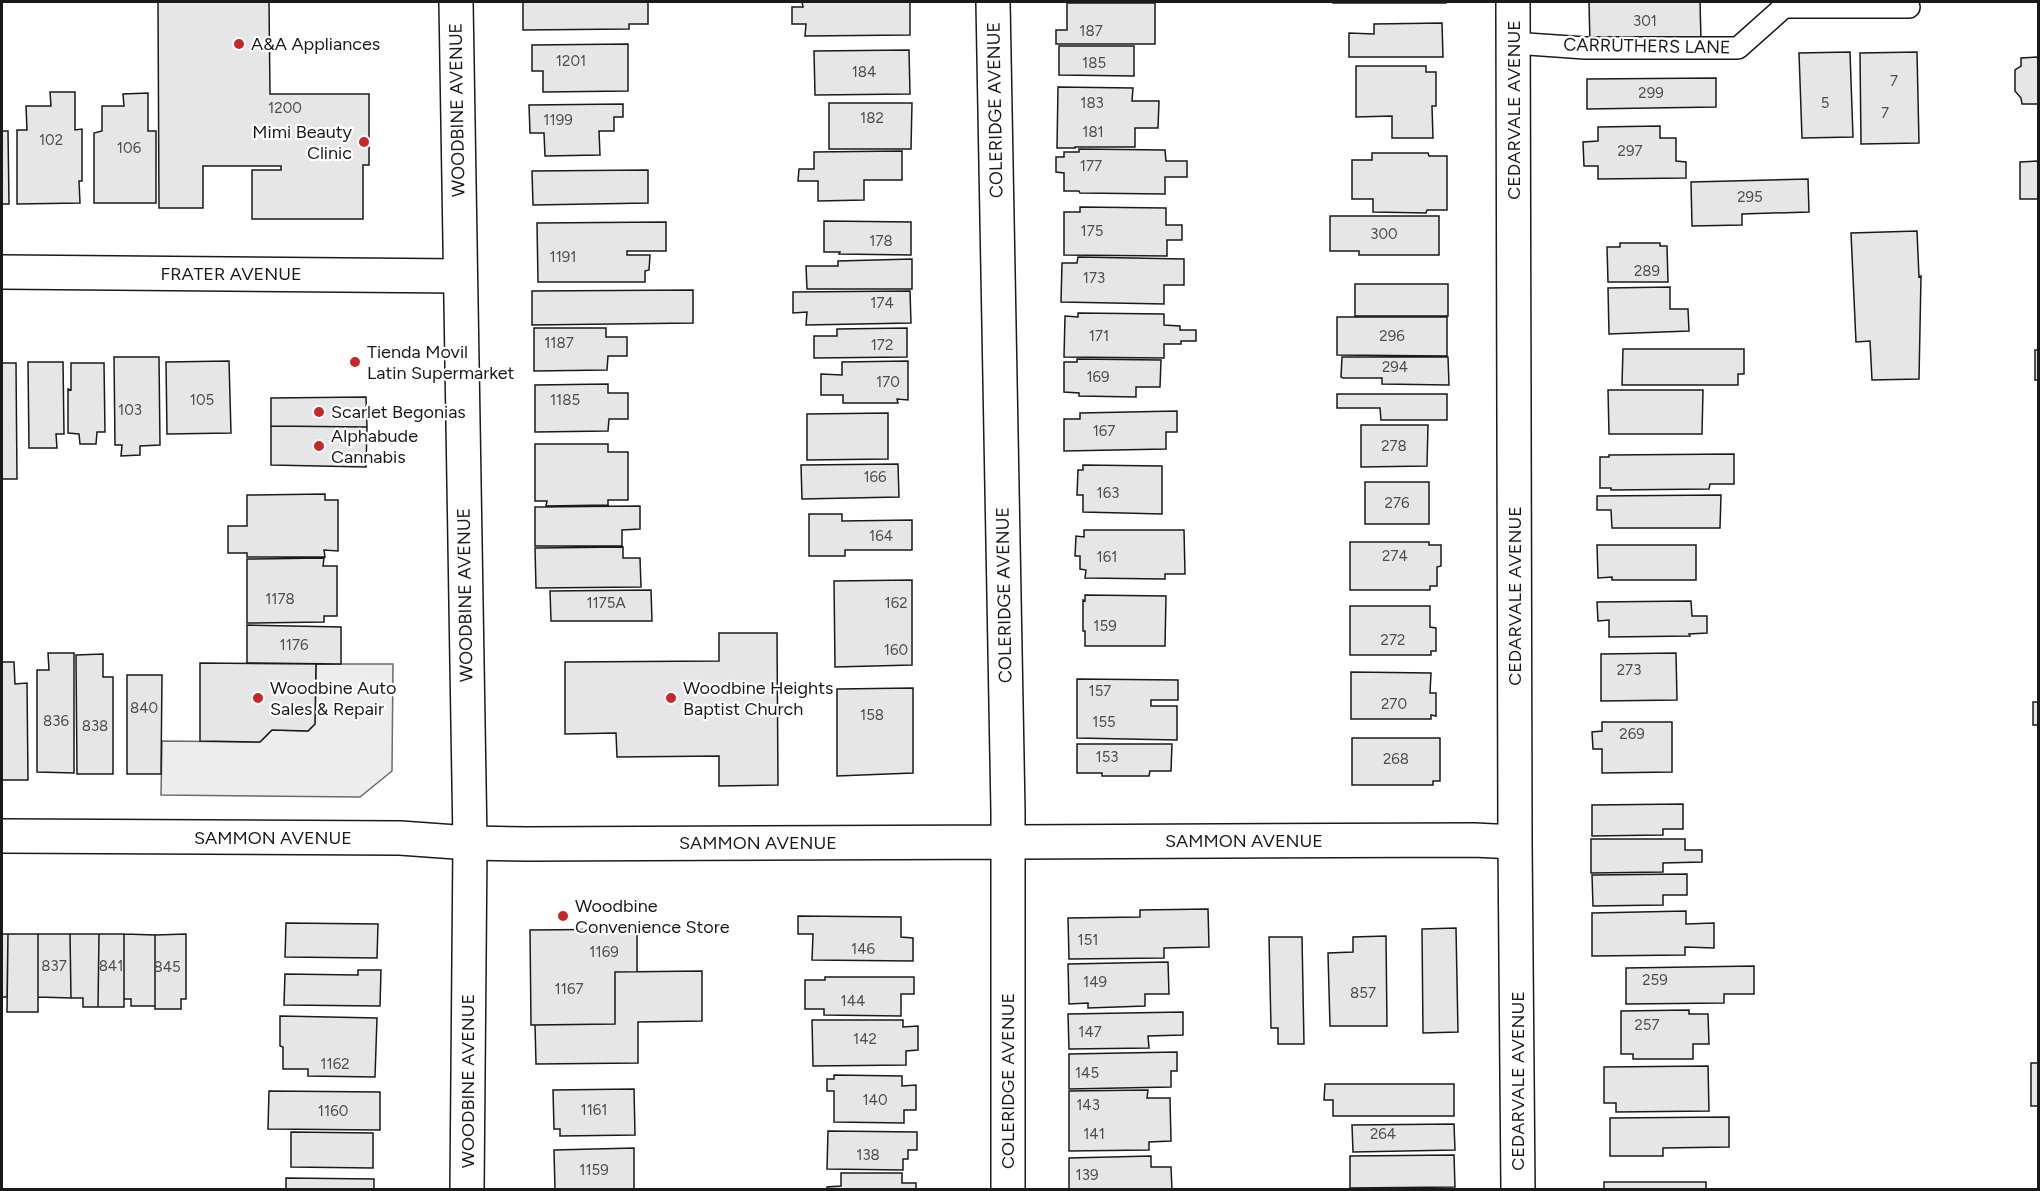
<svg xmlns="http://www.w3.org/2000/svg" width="2040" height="1191" viewBox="0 0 2040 1191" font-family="Figtree,sans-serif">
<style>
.built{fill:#ededed;stroke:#6a6a6a;stroke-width:1.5}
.building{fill:#e6e6e6;stroke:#1a1a1a;stroke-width:1.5}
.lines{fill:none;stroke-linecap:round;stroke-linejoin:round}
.lane-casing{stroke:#1a1a1a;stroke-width:24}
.street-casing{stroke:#1a1a1a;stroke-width:36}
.secondary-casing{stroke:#1a1a1a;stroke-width:36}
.lane{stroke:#fff;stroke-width:21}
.street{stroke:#fff;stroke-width:33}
.secondary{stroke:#fff;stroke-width:33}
.poi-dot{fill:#c62828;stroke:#fff;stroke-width:2}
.labels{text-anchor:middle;stroke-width:4.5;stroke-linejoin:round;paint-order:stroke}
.number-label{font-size:15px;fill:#4d4d4d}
.poi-label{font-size:18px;fill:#1a1a1a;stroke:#fff;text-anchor:start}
.street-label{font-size:18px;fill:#1a1a1a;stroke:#fff}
</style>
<rect width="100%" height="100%" fill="#fff"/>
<path class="built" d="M316,664H393L392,771L360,797L161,795L162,741L260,742L272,730L308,731L315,724Z"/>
<path class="building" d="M158,2H269L270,94H369V165H363V219H252V170H281V166H203V208H159Z
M523,2H648V24H629V29L523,30Z
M802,2H910V35L805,36L806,24H792V7H803Z
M1333,2H1446V3H1333Z
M1589,2H1700L1701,40L1590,45Z
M1067,3H1155V44H1056V30H1067Z
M1442,23L1443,57H1349V33L1374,34V24Z
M628,44V91L543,92V71H532V45Z
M1059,46H1134V76L1059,75Z
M909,50L910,94L815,95L814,51Z
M1850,52L1853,137L1802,138L1799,53Z
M1917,52L1919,143L1861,144L1860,53Z
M2038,57V104H2022L2021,98L2015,91V70L2021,66V58Z
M1356,66H1426V72H1436V106H1432L1433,138H1392V116L1356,117Z
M1716,78V107L1587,109V79Z
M1058,87L1133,88L1132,101H1159L1158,128H1135V147H1075V148H1057Z
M50,92H75V130L82,129V181H79L80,203L17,204V130H27L26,106H51Z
M148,93V131H156V203H94V133L102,131V106H124L123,94Z
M829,103H912L911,149H829Z
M623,104V117H614V131H599L600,155L545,156L544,133H530L529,105Z
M1660,126V138H1676V161L1686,162V178L1598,179V166H1584L1583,142L1598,141V127Z
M2,131H8L9,204H2Z
M1079,149L1165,150L1166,161H1187V177H1165V194L1080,193L1079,191H1064V173L1056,172V157H1064V152H1079Z
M902,151V180H864V200L818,201V181H798L799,169H814V152Z
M1372,153H1428L1429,156H1447V210H1427L1426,213L1373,212V199H1352V160H1372Z
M2038,161V199H2020V162Z
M648,170V203L533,205L532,171Z
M1808,179L1809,212L1742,214V225L1692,226L1691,182Z
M1080,207L1166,208V225H1182V240H1167V256L1064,255V212H1080Z
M1330,216H1439V255H1359V251H1330Z
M824,221L911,222V255L839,254L840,252H824Z
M666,222V251H627V255H650L649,270L645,271V282H538L537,223Z
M1917,231L1919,277L1921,276L1919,379L1872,380L1870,341L1856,342L1851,233Z
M1620,243H1660V246H1667L1668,282H1608L1607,247H1620Z
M1078,257L1184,259V285H1164V304L1061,302L1062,263H1077Z
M912,259V289H807L806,266H838V261Z
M1355,284H1448V316H1355Z
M1670,287V309H1688L1689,331L1609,334L1608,288Z
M693,290V323L532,325V291Z
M910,291L911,323L806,325L807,312L793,313V292Z
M1078,313L1164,314V325L1180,326V330H1196V341H1181V344H1164V358L1064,357L1065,316L1078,317Z
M1337,317H1447V356L1337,355Z
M534,328H606V337H627V356H608L607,370L534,371Z
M907,328V357L814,358V336H837V329Z
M1623,349H1744V374H1738V385H1622Z
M2035,350H2038V380H2035Z
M114,357H159L160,445L140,446V455L121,456L122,445H115Z
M1342,357H1448L1449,385L1382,384V378H1343L1341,377Z
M1077,359L1161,360L1160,387H1136V397L1079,396V393L1064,392V362H1077Z
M229,361L231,433L167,434L166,362Z
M908,361V400L897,399L898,403H843V395H821V374L842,375V362Z
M28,362H63L64,434H56L57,448H29Z
M2,363H16L17,479H2Z
M71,363H104L105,432H97L96,444H80L79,434L68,433V389L71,390Z
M608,384V393H628V419H609L608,431L535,432V385Z
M1608,390H1703L1702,434H1609Z
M1337,394H1447V420H1381L1380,408H1337Z
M366,397L367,427L271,426V398Z
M1177,411V432H1166V449L1064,451V419H1080V413Z
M888,413V459L807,460V414Z
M1361,425H1428L1427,466L1361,467Z
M271,426L367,427L366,467L271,465Z
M535,444H608V452H628V500H608V505L546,506L547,501H535Z
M1734,454V484H1710L1709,489L1611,490V488H1600V457H1609V455Z
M898,464L899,497L802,499L801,465Z
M1083,465L1162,466V514L1083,512V495H1077L1078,470H1083Z
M1365,482H1429V524H1365Z
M325,494V500H338V551L324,550L325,557H247V553H228V526H247V495Z
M1721,495L1720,528H1612L1611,510H1597V496Z
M640,506V529L622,530V546H535V507Z
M809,514H842V521L912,520V550H845V556H809Z
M1084,530H1184L1185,574H1165V579L1085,578L1086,570L1080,569V556H1075L1076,536L1084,537Z
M1350,542H1429V545H1441V566L1437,567V586H1430V590H1350Z
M1597,545H1696V580H1612V577L1598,578Z
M623,547V558H640L641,587L536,588L535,548Z
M324,558L323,566H337V616H324V622L247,623V559Z
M912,580V665L835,667L834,581Z
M651,590L652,621H551L550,591Z
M1085,595L1166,596L1165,646H1085V631H1083V600L1085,601Z
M1691,601L1692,616H1707V633L1689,634L1690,636L1609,637V620L1598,621L1597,602Z
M1350,606H1430V627L1436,628V651H1431V655H1350Z
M247,625L341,627V664L247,663Z
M719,633H777L778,785L719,786V756L617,757L616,733L565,734V662L719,661Z
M48,653H74V773L37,772V670H49Z
M1676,653L1677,700L1601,701V654Z
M103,654V677H113V774H77L76,655Z
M2,662H14L15,684L27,683L28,780H2Z
M200,663L316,664L315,724L308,731L272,730L260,742L200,741Z
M1351,672L1431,673L1430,693H1436V716L1431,715V719H1351Z
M127,675H162L161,774H127Z
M1077,679L1178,680V700H1151V706H1177V740L1077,738Z
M913,688V773L837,776V689Z
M2033,702H2038V725H2033Z
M1602,722H1672V772L1602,773V749H1593L1592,732L1602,731Z
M1352,738H1440V781H1433V785H1352Z
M1077,744H1172L1171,771H1150L1149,776H1102V773H1077Z
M1683,804V829H1663V835L1592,836V805Z
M1591,839H1685V850H1702V862L1663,863V872L1591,873Z
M1687,874V895H1663V905L1593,906L1592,875Z
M1208,909L1209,947L1164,948V958L1069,959L1068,918L1140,917V910Z
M1686,911V924L1714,923V948L1685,947V955L1592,956V913Z
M798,916L901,917V937L913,938V961L812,960L813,934H798Z
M286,923L378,924L377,958L285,957Z
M1456,928L1458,1032L1423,1033L1422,929Z
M637,929V972H615V1024L531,1025L530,930Z
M2,934H8L7,997H2Z
M8,934H38V1012H7Z
M38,934H70L71,998L38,997Z
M70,934H99L98,1007H83V998H71Z
M99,934H124V1007H98Z
M124,934L155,935V1006H131V999H124Z
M186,934V999H181V1009H155V935Z
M1386,936L1387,1026H1330L1328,953L1353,952V937Z
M1269,937H1302L1304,1044H1278V1028H1271Z
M1168,962L1169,994H1145V1006L1088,1008V1003L1069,1004L1068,964Z
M1754,966V994H1724V1003L1626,1004V968Z
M358,970H381L380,1006L284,1005L285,974L358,975Z
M702,971V1021L638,1022V1063L536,1064L535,1025L615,1024V972Z
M825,977H914V994H901V1016L824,1015V1009H805V980H825Z
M1689,1010V1014H1708L1709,1044H1693V1059H1633V1054H1621V1011Z
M1183,1012V1035L1148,1036L1149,1048L1069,1049L1068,1014Z
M280,1016L377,1018L375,1077L308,1076V1069H283V1047L280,1046Z
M812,1020H903V1027L918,1026V1050L906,1051V1065L813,1066Z
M1177,1052V1071H1171V1087L1069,1089V1054Z
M2031,1063H2038V1106H2031Z
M1708,1066L1709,1111L1616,1112V1103H1604V1067Z
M834,1075L902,1076V1086L916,1085V1110H904V1123L834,1122V1091H827V1079H834Z
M1325,1084H1454V1116H1333V1100H1324Z
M634,1089L635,1135L560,1136V1129H554L553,1090Z
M1148,1090L1147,1098H1170L1171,1141L1149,1142V1150L1069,1151V1091Z
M269,1091L380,1092V1130L268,1129Z
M1729,1117V1147L1663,1148V1156H1610V1118Z
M1454,1124L1455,1150L1353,1152L1352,1125Z
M828,1131L917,1132V1150H908V1159H903V1170L827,1169Z
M291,1132L373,1133V1168L291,1167Z
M634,1148V1190H555L554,1150Z
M1454,1155L1455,1187L1350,1188V1156Z
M1151,1156V1167H1171L1172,1190H1069V1158Z
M841,1173H902V1183H916V1190H827V1187L841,1186Z
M286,1178L374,1179V1190H286Z
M1604,1182H1706V1190H1604Z"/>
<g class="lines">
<defs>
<path id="lane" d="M1514,43L1585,48H1738L1784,7H1909"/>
<path id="street" d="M993,2L1008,812V1190
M1513,2L1515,842L1518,1190
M2,272L460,276
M2,836L400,838L470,843L526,844L1474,840L1515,842"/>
<path id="secondary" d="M456,2L470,843L467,1190"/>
</defs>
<use href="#lane" class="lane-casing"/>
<use href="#street" class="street-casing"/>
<use href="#secondary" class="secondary-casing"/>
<use href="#lane" class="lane"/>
<use href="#street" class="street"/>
<use href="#secondary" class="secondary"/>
</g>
<g class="poi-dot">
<circle cx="239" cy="44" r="6"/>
<circle cx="364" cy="142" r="6"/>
<circle cx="355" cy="362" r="6"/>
<circle cx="319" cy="412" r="6"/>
<circle cx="319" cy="446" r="6"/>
<circle cx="258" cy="698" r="6"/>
<circle cx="671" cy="698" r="6"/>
<circle cx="563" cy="916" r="6"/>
</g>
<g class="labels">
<g class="number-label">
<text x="1645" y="26">301</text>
<text x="1091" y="36">187</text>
<text x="571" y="66">1201</text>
<text x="1094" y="68">185</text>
<text x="864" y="77">184</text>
<text x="1894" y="86">7</text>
<text x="1651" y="98">299</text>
<text x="1092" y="108">183</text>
<text x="1825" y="108">5</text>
<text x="285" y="113">1200</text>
<text x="1885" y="118">7</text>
<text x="872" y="123">182</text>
<text x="558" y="125">1199</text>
<text x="1093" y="137">181</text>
<text x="51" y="145">102</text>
<text x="129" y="153">106</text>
<text x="1630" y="156">297</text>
<text x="1091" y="171">177</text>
<text x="1750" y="202">295</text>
<text x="1092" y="236">175</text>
<text x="1384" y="239">300</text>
<text x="881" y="246">178</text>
<text x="563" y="262">1191</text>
<text x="1647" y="276">289</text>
<text x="1094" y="283">173</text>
<text x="882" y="308">174</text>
<text x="1099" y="341">171</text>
<text x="1392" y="341">296</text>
<text x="559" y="348">1187</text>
<text x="882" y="350">172</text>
<text x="1395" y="372">294</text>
<text x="1098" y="382">169</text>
<text x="888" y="387">170</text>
<text x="202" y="405">105</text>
<text x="565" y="405">1185</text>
<text x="130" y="415">103</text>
<text x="1104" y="436">167</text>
<text x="1394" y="451">278</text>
<text x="875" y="482">166</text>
<text x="1108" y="498">163</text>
<text x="1397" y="508">276</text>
<text x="881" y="541">164</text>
<text x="1395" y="561">274</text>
<text x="1107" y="562">161</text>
<text x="280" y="604">1178</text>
<text x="606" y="608">1175A</text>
<text x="896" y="608">162</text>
<text x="1105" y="631">159</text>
<text x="1393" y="645">272</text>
<text x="294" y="650">1176</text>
<text x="896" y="655">160</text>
<text x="1629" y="675">273</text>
<text x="1100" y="696">157</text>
<text x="1394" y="709">270</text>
<text x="144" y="713">840</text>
<text x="872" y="720">158</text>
<text x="56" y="726">836</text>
<text x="1104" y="727">155</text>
<text x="95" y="731">838</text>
<text x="1632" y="739">269</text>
<text x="1107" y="762">153</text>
<text x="1396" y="764">268</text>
<text x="1088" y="945">151</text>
<text x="863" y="954">146</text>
<text x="604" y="957">1169</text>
<text x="54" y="971">837</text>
<text x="111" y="971">841</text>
<text x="167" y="972">845</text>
<text x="1655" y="985">259</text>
<text x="1095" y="987">149</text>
<text x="569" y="994">1167</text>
<text x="1363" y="998">857</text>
<text x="853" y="1006">144</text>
<text x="1647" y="1030">257</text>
<text x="1090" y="1037">147</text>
<text x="865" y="1044">142</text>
<text x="335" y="1069">1162</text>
<text x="1087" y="1078">145</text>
<text x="875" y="1105">140</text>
<text x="1088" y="1110">143</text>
<text x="594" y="1115">1161</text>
<text x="333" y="1116">1160</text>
<text x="1094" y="1139">141</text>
<text x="1383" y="1139">264</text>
<text x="868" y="1160">138</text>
<text x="594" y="1175">1159</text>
<text x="1087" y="1180">139</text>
</g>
<g class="poi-label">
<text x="251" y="50">A&amp;A Appliances</text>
<text x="352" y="138" text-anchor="end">Mimi Beauty<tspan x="352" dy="21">Clinic</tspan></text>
<text x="367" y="358">Tienda Movil<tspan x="367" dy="21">Latin Supermarket</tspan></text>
<text x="331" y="418">Scarlet Begonias</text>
<text x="331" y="442">Alphabude<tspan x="331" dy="21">Cannabis</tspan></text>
<text x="270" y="694">Woodbine Auto<tspan x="270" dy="21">Sales &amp; Repair</tspan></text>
<text x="683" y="694">Woodbine Heights<tspan x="683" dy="21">Baptist Church</tspan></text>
<text x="575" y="912">Woodbine<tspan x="575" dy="21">Convenience Store</tspan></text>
</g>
<g class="street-label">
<text transform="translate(1647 46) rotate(1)" y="6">CARRUTHERS LANE</text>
<text transform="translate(457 110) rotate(-91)" y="6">WOODBINE AVENUE</text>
<text transform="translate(995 110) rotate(-91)" y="6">COLERIDGE AVENUE</text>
<text transform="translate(1514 110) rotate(-90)" y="6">CEDARVALE AVENUE</text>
<text x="231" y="280">FRATER AVENUE</text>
<text transform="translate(465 595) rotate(-91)" y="6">WOODBINE AVENUE</text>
<text transform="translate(1004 595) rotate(-91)" y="6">COLERIDGE AVENUE</text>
<text transform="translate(1515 596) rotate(-90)" y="6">CEDARVALE AVENUE</text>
<text x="273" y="844">SAMMON AVENUE</text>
<text x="1244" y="847">SAMMON AVENUE</text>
<text x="758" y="849">SAMMON AVENUE</text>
<text transform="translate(468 1081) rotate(-90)" y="6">WOODBINE AVENUE</text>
<text transform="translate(1008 1081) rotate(-90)" y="6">COLERIDGE AVENUE</text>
<text transform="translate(1518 1081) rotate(-90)" y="6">CEDARVALE AVENUE</text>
</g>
</g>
<rect width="2040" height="1191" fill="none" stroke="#1a1a1a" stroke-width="6"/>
</svg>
